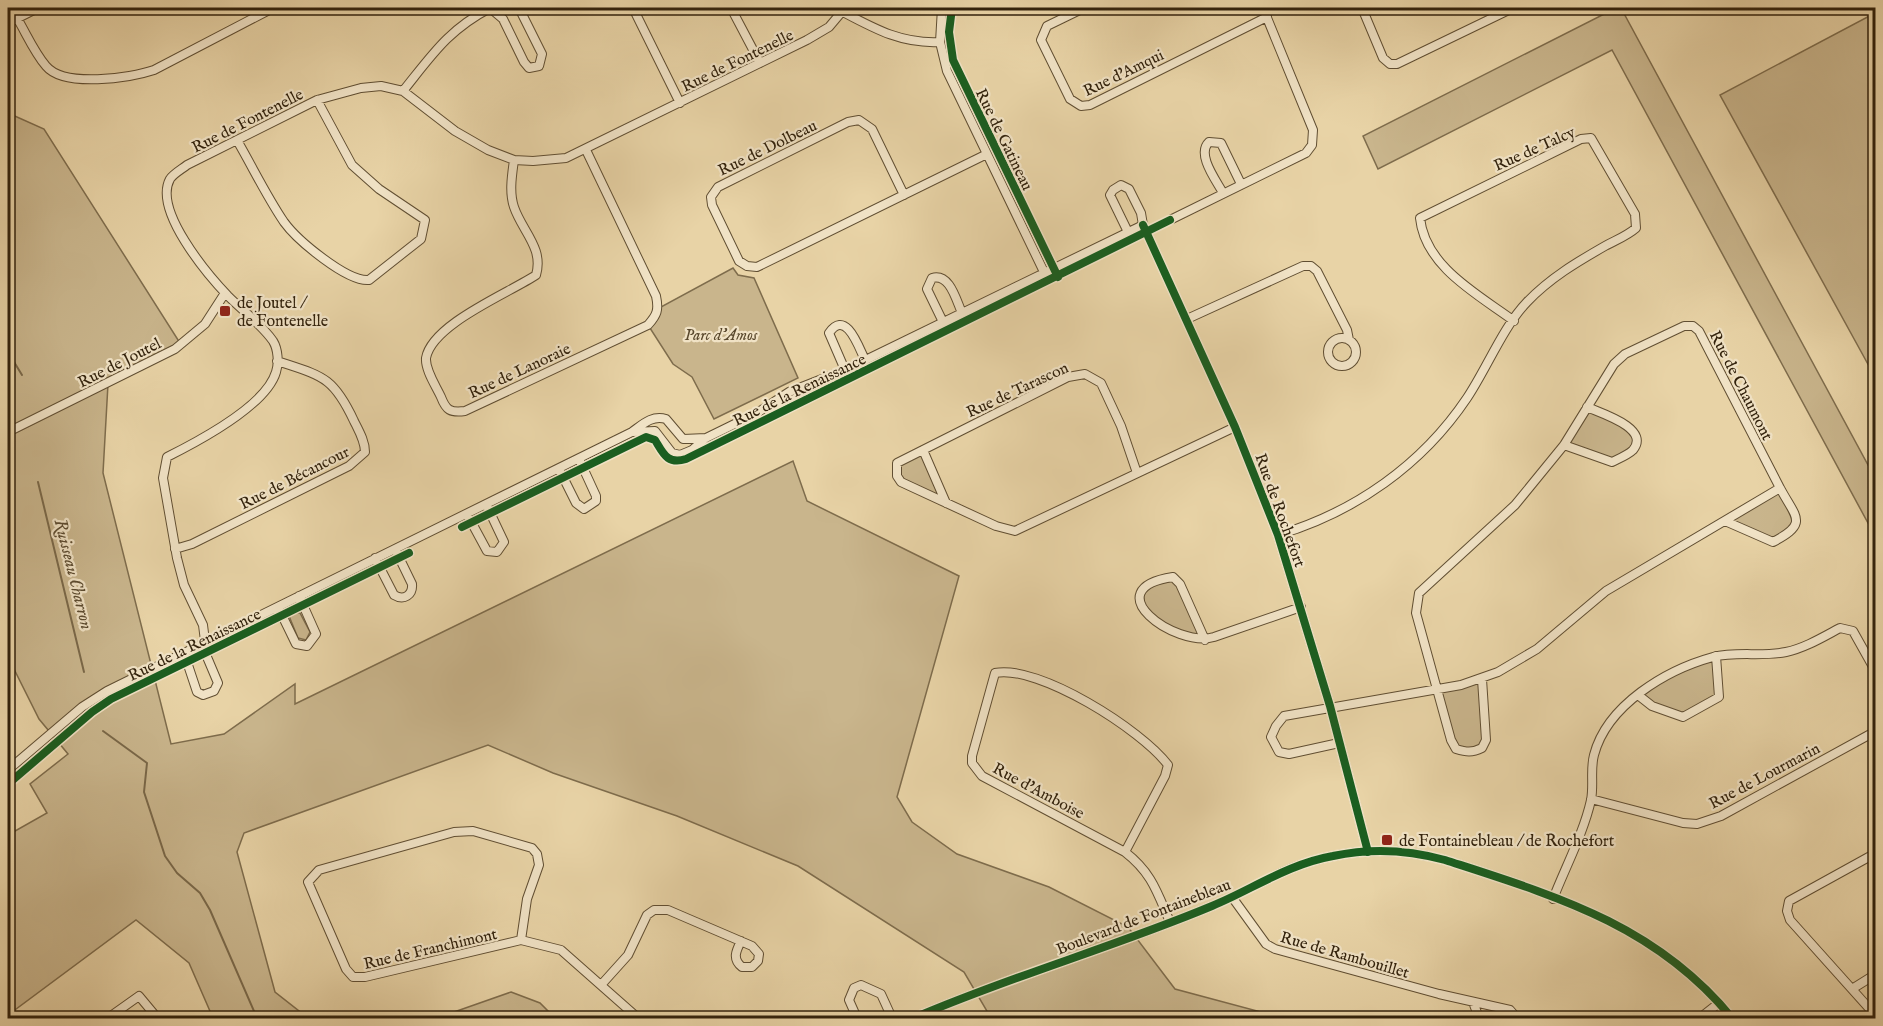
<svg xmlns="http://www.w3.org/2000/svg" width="1883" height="1026" viewBox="0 0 1883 1026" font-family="'IM FELL English',serif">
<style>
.green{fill:#c9b58c;stroke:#7e6c4c;stroke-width:1.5}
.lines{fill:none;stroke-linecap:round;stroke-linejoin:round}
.stream{stroke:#7a6849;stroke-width:2}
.minor-casing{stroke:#604e32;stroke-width:10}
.minor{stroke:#f0e2c5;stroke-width:8}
.cycleway-casing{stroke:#f0e2c5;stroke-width:11}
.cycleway{stroke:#1b5e20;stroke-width:8}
.poi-dot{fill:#8f2418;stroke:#f0e2c5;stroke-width:2}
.labels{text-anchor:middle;stroke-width:4.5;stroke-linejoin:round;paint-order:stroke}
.street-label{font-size:16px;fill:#32220c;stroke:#f0e2c5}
.poi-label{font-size:16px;fill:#32220c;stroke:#f0e2c5;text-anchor:start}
.park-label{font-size:16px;font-style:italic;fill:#58472c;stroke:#f0e2c5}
.water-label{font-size:18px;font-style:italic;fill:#5c4b30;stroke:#f0e2c5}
</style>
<rect width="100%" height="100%" fill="#e8d3a6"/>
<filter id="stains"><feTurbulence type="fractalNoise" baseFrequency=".00333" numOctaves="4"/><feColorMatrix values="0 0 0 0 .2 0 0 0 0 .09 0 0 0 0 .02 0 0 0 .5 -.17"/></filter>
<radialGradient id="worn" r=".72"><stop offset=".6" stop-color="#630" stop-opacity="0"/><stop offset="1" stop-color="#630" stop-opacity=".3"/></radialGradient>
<path class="green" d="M1616,8H1621L1875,478V536L1612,50L1378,169L1363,136Z
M1875,13V377L1720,95Z
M8,113L44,129L180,343L108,384L103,473L171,744L224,734L295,684V704L793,461L807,501L959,576L897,797L912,822L957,854L1049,887L1128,927L1175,989L1283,1018H991L964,972L798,866L677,816L553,773L488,745L244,833L237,852L275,992L308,1018H213L189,963L136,920L8,1015V835L47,813L30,784L68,754L39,719L8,657Z
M733,268L738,275L754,278L798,378L714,419L692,377L673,364L648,325L659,308Z
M1587,407L1627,424L1636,443L1612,462L1564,445Z
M923,450L946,503L901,482L897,463Z
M1780,488L1797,526L1773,542L1725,521Z
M1173,577L1205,640L1191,638L1146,613L1142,587Z
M293,612L300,613L310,632L306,640L298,638L289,616Z
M1716,656L1719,697L1683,717L1652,706L1638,695L1676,671Z
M1482,679V748L1456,749L1439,689Z
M511,992L540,1003L555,1018H437Z"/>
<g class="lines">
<path class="stream" d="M8,352L22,375
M38,482L84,672
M103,731L147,763L144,792L165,856L177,873L200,893L210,910L257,1018"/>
<defs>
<path id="minor" d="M490,8L503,19L524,62L529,68L539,66L542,54L519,8
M633,8L680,103
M731,8L760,63
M942,8L940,42L947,71L1044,272
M1084,8L1047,26L1041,40L1070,99L1081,106L1090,105L1267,17
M1362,8L1383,58L1390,64H1397L1513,8
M843,12C875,29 902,44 940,42
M17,18C26,33 34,52 46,66C64,88 130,78 154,70L273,8
M8,23L38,8
M403,91C432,55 448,30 490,8
M238,142C253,168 267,197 284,222C297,240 347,282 369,280L421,239L425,220L379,189L352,165L317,100
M514,160C512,175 509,192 514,207C522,231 544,248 536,275C509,293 432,324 426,358C425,370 436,386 441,397C446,410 450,413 465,411L648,325C657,315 659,310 656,296L586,150
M1223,193C1216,180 1196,154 1209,142L1221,143L1241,184
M904,195L872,129L859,120L848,122L718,187L711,197L712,205L739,261L747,266L757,267L987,154
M1170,220L1306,153L1312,145L1313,130L1263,8
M1128,232L1110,195L1113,190L1121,185L1129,189L1141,213L1143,225L1235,427L1278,535L1330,706L1368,852
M1187,319L1303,266H1311L1317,271L1347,330L1349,340
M943,322L927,289L932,278C950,273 956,300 962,313
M1328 352a14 14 0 1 1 28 0a14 14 0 1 1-28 0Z
M845,370L829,333C846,308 859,348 865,360
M770,409L809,393L834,377
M8,432L175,349L205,324L225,293
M633,432L655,431L672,453L680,455L692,450L706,438L757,413L789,392L845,370L1143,225
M1564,445L1612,462C1618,459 1628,455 1633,450C1651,428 1600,413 1587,407
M923,450L946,503
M559,469L576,503L584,509L596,501V496L579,459
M1137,473L1121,426L1101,383L1085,374L1068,377L897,463V476L901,482L996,526L1015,531L1235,427
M467,514L487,551L497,552L504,542L486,504
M1725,521L1773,542C1809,523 1796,518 1780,488
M1278,535C1355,512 1422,465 1467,398C1487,368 1503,327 1527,302C1550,278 1577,262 1605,246C1616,240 1627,236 1636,228L1635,214L1591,138L1581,139L1420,218C1425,267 1479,295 1514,321
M175,549L192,544L349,466L365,452C365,441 359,431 354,421C333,376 322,376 277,361
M375,558L394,595C404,601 413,595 412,584L395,549
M278,607L296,644L307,646L316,634L299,596
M1205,640L1180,584L1173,577C1094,589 1175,648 1214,637L1301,607
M184,653L197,692L203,695L214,691L218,683L207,657L203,625L184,585L177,558L163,478L167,457C197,442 266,406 276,372C279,363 278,349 273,341C262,325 242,310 228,296C207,274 153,210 170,179C173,174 182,169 187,165L317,100L361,88L381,86L403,91L455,131L488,150L514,160L533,161L566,158L807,40L829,27L845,8
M1638,695L1652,706L1683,717L1719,697L1716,656
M1339,743L1289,754L1279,752L1271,737L1276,726L1284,716L1461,685L1498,672L1537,649L1606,591L1780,488L1699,331L1693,326H1684L1625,354L1614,364L1564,445L1515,505L1419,593L1416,613L1451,740L1456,749C1466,752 1472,753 1482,748L1486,740L1482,679
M8,770L82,707L107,691L632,432C643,424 652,415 666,419L683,439L706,438
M1591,799L1683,823L1697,824L1721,816L1876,731
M1125,852L1165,776L1168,765C1142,730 1038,664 995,673L972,756V763L982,776L1125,852C1152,873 1157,892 1170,922
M1876,853L1789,901L1787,911L1790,920L1876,1016
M1232,897L1266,944L1275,949L1439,994L1510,1010L1517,1018
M1553,899C1565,868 1584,832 1591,800C1594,785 1590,770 1594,755C1607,705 1666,670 1713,657C1737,651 1762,657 1786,652C1805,648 1823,637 1840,628L1853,631L1876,672
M521,940L527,899L539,865L537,854L532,848L473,831L454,832L319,870L308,882L346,969L353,977H365L521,940L561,950L638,1018
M601,985L628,955L647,915L654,910H668L752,946L759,954L758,961L752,967H742C732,959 736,951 741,941
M1852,989L1876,974
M1473,1002L1479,1018
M108,1018L139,996L154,1014V1018
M857,1018L849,1000L854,988L861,985L881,994L892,1018
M914,1018C1011,976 1114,947 1212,906C1253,889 1288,864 1333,856C1370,848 1409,850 1445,860C1556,896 1656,925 1732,1018
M1700,1018L1719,1003"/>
</defs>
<use href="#minor" class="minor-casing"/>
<use href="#minor" class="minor"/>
<defs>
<path id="cycleway" d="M952,8L949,32L953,60L1058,277
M1143,225L1235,427L1278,535L1330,706L1368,852
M462,527L646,437L655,440C663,453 667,465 686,459L1170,220
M8,784L92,712L111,699L409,553
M914,1018C1011,976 1114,947 1212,906C1253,889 1288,864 1333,856C1370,848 1409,850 1445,860C1556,896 1656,925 1732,1018"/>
</defs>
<use href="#cycleway" class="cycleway-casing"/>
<use href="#cycleway" class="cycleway"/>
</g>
<g class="poi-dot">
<rect x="219" y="305" width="12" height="12" rx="3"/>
<rect x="1381" y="834" width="12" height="12" rx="3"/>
</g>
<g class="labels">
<g class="street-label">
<text transform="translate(737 60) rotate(-26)" y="6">Rue de Fontenelle</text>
<text transform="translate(1123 72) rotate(-26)" y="6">Rue d'Amqui</text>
<text transform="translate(247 120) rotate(-27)" y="6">Rue de Fontenelle</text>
<text transform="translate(1005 139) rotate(64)" y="6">Rue de Gatineau</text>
<text transform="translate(767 147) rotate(-26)" y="6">Rue de Dolbeau</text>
<text transform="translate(1534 148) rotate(-24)" y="6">Rue de Talcy</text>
<text transform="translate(119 362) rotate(-27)" y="6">Rue de Joutel</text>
<text transform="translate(519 370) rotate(-25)" y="6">Rue de Lanoraie</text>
<text transform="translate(1742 385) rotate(63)" y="6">Rue de Chaumont</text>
<text transform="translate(799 389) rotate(-26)" y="6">Rue de la Renaissance</text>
<text transform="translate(1017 389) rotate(-25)" y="6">Rue de Tarascon</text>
<text transform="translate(294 477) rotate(-27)" y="6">Rue de Bécancour</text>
<text transform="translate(1281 510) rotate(70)" y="6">Rue de Rochefort</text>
<text transform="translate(194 644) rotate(-26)" y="6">Rue de la Renaissance</text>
<text transform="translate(1764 775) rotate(-28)" y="6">Rue de Lourmarin</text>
<text transform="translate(1039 790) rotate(28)" y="6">Rue d'Amboise</text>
<text transform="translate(1143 916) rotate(-21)" y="6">Boulevard de Fontainebleau</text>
<text transform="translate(430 948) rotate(-13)" y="6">Rue de Franchimont</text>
<text transform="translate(1345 954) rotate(16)" y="6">Rue de Rambouillet</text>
</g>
<g class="poi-label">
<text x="237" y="308">de Joutel /<tspan x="237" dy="18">de Fontenelle</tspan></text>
<text x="1399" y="846">de Fontainebleau / de Rochefort</text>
</g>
<g class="park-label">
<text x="721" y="340">Parc d'Amos</text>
</g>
<g class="water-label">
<text transform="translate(74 574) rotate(76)" y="6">Ruisseau Charron</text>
</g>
</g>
<rect width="1883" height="1026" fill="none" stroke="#e8d3a6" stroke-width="30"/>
<rect x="9" y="9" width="1865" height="1008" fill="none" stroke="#32220c" stroke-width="3"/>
<rect x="15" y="15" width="1853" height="996" fill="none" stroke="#32220c" stroke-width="1.5"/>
<rect width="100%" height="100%" filter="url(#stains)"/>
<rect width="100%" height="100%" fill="url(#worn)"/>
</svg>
